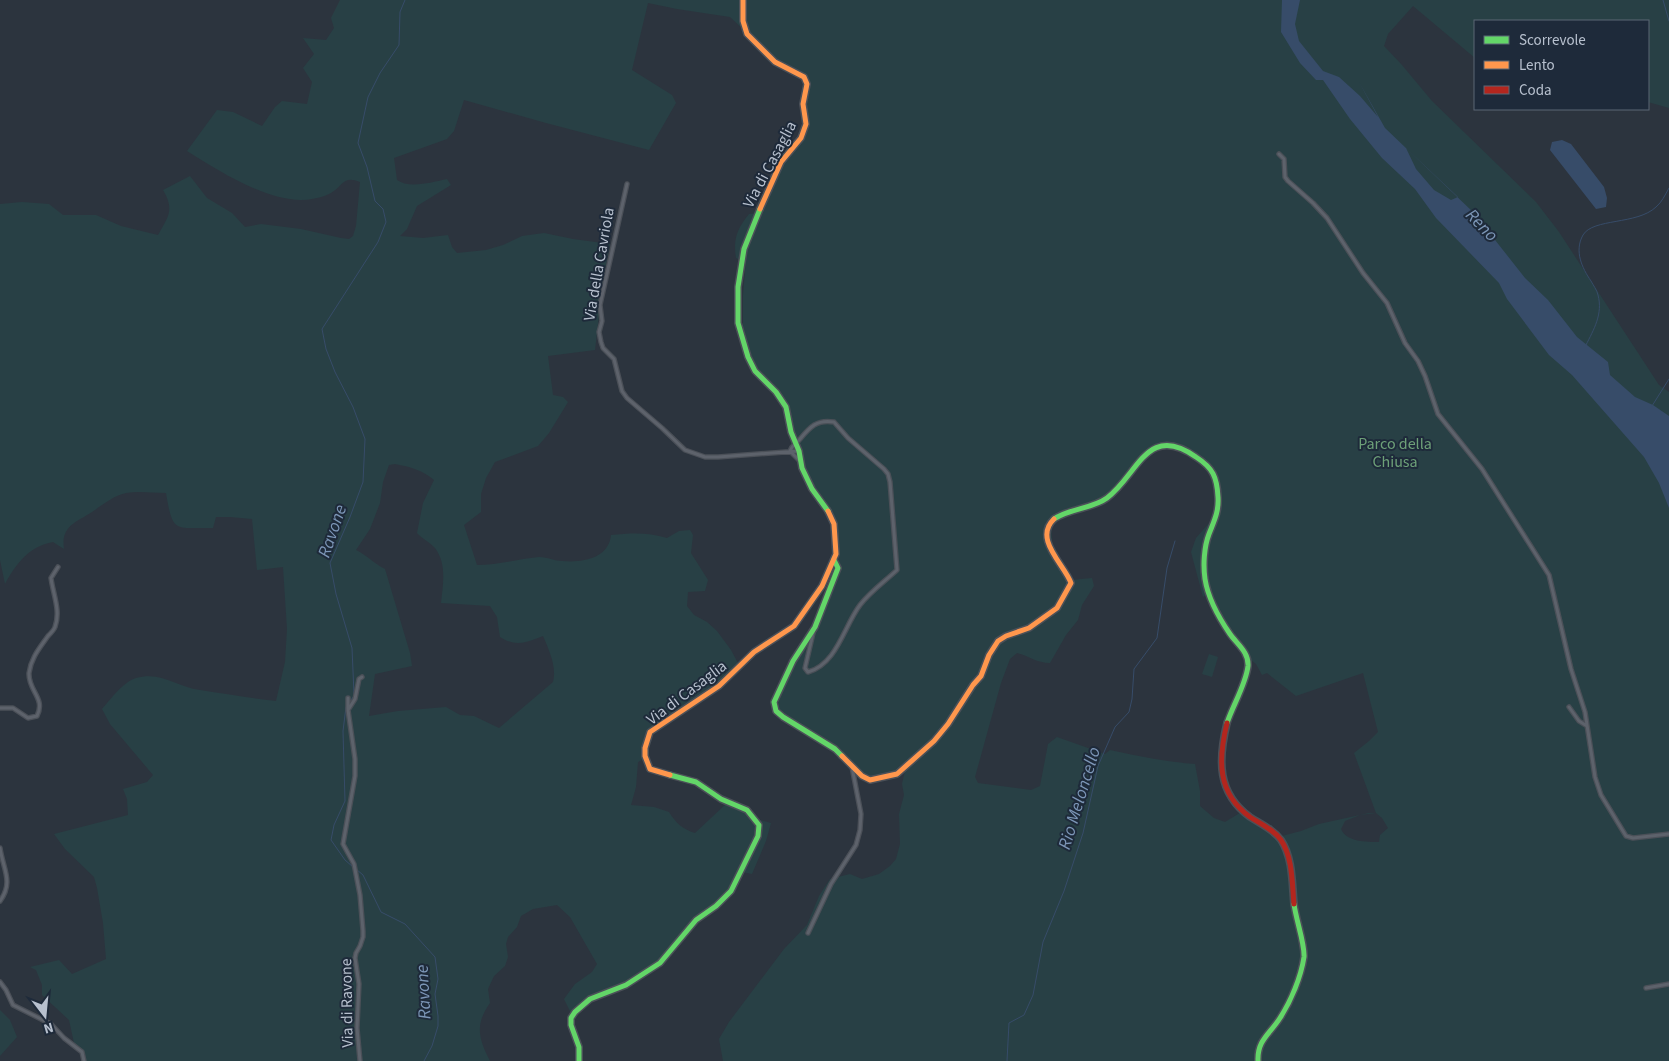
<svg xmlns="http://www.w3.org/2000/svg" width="1669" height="1061" viewBox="0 0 1669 1061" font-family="'Source Sans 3',sans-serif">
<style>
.green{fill:#284045;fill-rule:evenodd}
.water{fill:#374c69;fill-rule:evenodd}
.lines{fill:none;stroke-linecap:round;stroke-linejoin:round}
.stream{stroke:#374c69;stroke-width:1}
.street-casing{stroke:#4b5058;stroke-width:5.5}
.fast-casing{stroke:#4b5058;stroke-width:8}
.slow-casing{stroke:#4b5058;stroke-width:8}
.jam-casing{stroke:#4b5058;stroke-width:8}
.street{stroke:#5d626b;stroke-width:3}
.fast{stroke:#63d668;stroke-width:5}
.slow{stroke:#ff974d;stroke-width:5}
.jam{stroke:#b3261e;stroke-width:5}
.labels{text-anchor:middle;stroke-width:4;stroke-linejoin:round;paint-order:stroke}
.street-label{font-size:16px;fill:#b7c0ce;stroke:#1e2a3a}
.park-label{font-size:16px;fill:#6da078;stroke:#1e2a3a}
.water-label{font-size:18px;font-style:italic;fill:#7c96b7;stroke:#1e2a3a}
</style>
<rect width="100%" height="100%" fill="#2c343e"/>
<path class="green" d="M340,0H1669V108L1648,102V21H1475V58L1413,6L1388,34L1384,46L1402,65L1432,101L1536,202L1559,232L1659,385L1669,392V1061H723L719,1039L729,1022L784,949L807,925L819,896L830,879L850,874L862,879L879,874L890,866L896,859L900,844L899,814L904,795L902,784L905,771L865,780C839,754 809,733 779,712L777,686L804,646L829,594L836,561L832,512L816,500L779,398L750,367L743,334V295L746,259L742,261L736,258C733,239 737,229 749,214L760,213L768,186L805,129L802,114L808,82L803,75L767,58L745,31L730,17L677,9L648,3L632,70L672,95L676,103L649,150L546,123L464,100L454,131L447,139L394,158L397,180C409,189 433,182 447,179L451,185L417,206L407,229L400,236L423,238L448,235L452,247L457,253L486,250L503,245L522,236L544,233L573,239L610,244L603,280L595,350L548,356L553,395L563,397L568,402L549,433L538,446L495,462L486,478L481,494V512L464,525L477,565C498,565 518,559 539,557C548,557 554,561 562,561C583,563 609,558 611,535C631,533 648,532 667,538L679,531L690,530L693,535L691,553L708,580L705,591L688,592L687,606L694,615L707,622L717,631L731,650L740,667L704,700L662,723L652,732L648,743L647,757L638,762L636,787L631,805L654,807L669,812C676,823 682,829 695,833L727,803L748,810L757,819L771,823L766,841L752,874L737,871L728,894L699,915L678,942L651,967L610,995L598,996L581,1004L571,1013L564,999L575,984L592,972L597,964L570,917L557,905L533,909L521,916L517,927L508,937L506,944L508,957L505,966L494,976L488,989L490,1003C475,1024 478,1038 490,1061H84L83,1052L74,1043L69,1020L42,995V985L36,970L30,967L59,960L72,974L106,959L103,923L97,888L94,877L65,849L54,834L128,815L127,799L123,789L147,782L153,775L110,724L102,709C111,699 123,682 136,678C162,671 176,687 200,690C225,694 251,698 276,701L285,662L287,629L283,567L257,570L252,519L230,517H216L213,528C175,527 173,535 166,493C153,493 139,491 126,493C114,496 106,502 95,510C80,521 60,524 64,549L53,542C29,546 16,564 5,584L0,560V204L22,202L49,204L63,215H96L121,226L158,235C168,217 175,210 163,190L190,176L207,198L232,213L245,227L261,224L301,229L341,238L349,239L353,236L356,226L360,182C343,175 343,186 331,193C326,196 318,198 312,199C273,206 219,171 187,151L217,110L233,112L262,126L275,107L282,101L307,104L312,82L303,68L314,54L303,38L326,40L334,28L331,18ZM1170,444L1194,456L1213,473L1217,514L1196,538L1191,552L1203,597L1211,591L1221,614L1241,647L1247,657L1256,664L1262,675L1267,673L1296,696L1363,673L1378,732L1369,741L1354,753L1376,813H1369L1319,824L1301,831L1278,837L1243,811L1225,822L1214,818L1200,806V791L1195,764C1166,762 1138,756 1110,750L1105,754L1057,737L1048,744L1040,786L1031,790L978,783L975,777L1001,683L1010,659L1017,653C1029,656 1037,663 1050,663L1066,635L1078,620L1082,605L1094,586L1092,578L1071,580L1067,588L1069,575L1053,556L1051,524L1071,510L1105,501L1155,446ZM395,464C411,467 422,470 434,480L423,503L417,533C422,539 430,542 435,548C447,564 443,584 441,603L490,606L497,617L500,637C516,647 525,643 543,636C549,650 557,667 553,682L499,728L474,716L460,715L446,707L398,711L369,716L375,674L412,666L410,653L385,569C373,563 368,556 356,550L370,529L380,503L383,482L389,465ZM1376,813L1382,818L1388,828L1380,835L1379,842C1367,842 1346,842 1341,829L1345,821L1360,815Z
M1209,654L1218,657L1212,677L1202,674Z
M0,1010L10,1020L17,1037L0,1056Z"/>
<path class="water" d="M1282,0H1300L1295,24L1299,41L1323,71L1339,77L1360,96L1378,117L1359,82L1345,64L1359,82L1385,128L1473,212L1525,278L1548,300L1577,337L1608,362L1610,375L1635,397L1653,405L1669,416V508L1659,483L1644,457L1572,375L1549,355L1507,299L1499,283L1436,218L1415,189L1382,158L1350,119L1323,80H1316L1300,63L1281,32ZM1406,148L1458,197L1451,200L1434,190L1416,169Z
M1562,140L1571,144L1604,187L1607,198L1606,207L1596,209L1550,150L1552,142Z"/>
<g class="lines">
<path class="stream" d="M1663,0L1669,21
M1586,345C1594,329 1603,314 1598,295C1597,290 1593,285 1591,281C1582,268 1574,251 1583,235C1593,218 1637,225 1656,207C1662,202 1665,195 1669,188
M1652,406L1669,379
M354,694L352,648L336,594L330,563L350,517L363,482L365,439L353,407L335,372L326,349L322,329L378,242L386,222L383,209L375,201L367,167L358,143L368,97L380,73L399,45L400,12L405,0
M353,867L345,860L331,840L334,825L345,801L343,731L346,707L353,697
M356,869L363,875L381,912L405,924L435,957L438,979L435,994L438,1016V1026L432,1046L424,1061
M1007,1061L1009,1023L1024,1015L1033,995L1043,942L1064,891L1083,833L1098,766L1115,727L1129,712L1132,699L1134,669L1157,638L1167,568L1175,541"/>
<defs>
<path id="street" d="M1279,154L1284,159L1285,177L1288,181L1313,203L1327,218L1363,273L1387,303L1405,343L1418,361L1425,376L1438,414L1482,469L1549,575L1571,669L1585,712L1595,777L1601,795L1626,836L1633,838L1669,834
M627,184L600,305L602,321L599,332L601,342L603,348L614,359L622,391L627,398L662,428L685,450L705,457H718L799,451
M790,451C792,445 796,444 800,439C810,427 817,419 834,422L848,438L884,469L888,474L890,482L897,570C884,582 870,592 860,605C844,626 837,664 808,672L805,668L814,629
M790,451L801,462
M1569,707L1579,721L1587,726
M0,708H13L28,718L37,716C46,698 28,691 29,673C31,658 39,649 48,636C50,634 54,630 55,627C61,611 53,594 51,578L58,567
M348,709V698
M0,848C3,869 14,882 0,901
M808,933L831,884L856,845L860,830L861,814L852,767
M0,982L6,990
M1646,988L1669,984
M6,990L13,1005L51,1024L64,1038L82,1052L84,1061
M360,1061L357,1028L359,984L355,958L356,953L360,946L363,937V931L360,895L354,864L343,844L355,776V759L348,710L355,699L359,679L362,677"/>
<path id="fast" d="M760,209L744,249L738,287V323L748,357L755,371L776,392L786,407L791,432L799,451L802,468L812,489L828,511
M1054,519C1070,508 1092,509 1107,498C1138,475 1147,422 1196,457C1213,468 1217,477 1218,497C1219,512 1214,521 1209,534C1204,547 1203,565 1205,579C1208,598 1219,618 1230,634C1237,644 1249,652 1248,666C1246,684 1233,705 1227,723
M834,560L838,568L815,627L793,661L774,702L776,711L783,717L835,749L842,756
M579,1061V1047L571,1025V1018L575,1012L590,999L626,985L660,963L696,920L716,906L731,891L758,836L759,825L747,810L721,799L696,782L670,775
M1258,1061C1257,1040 1270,1034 1280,1018C1291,1001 1301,977 1304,957C1305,944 1296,920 1294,904"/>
<path id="slow" d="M743,0V21L747,34L775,62L804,77L807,84L803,104L806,124L801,138L781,162L760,209
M842,756L862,776L870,780L897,774L934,741L948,724L973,685L981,676L989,655L998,641L1006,636L1029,628L1057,608L1071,583C1064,564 1033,539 1054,519
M670,775L650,769L645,756V748L650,732L719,686L754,652L794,626L822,586L836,554L834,524L828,511"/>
<path id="jam" d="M1227,723C1218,760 1217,793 1250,817C1261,824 1274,830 1281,840C1293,858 1292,884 1294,904"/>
</defs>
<use href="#street" class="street-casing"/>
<use href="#fast" class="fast-casing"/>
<use href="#slow" class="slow-casing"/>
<use href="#jam" class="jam-casing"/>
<use href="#street" class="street"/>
<use href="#fast" class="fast"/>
<use href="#slow" class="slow"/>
<use href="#jam" class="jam"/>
</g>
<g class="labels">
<g class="street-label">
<text transform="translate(769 164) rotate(-62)" y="6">Via di Casaglia</text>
<text transform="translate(598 264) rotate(-80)" y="6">Via della Cavriola</text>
<text transform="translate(686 692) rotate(-37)" y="6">Via di Casaglia</text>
<text transform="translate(346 1003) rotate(-91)" y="6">Via di Ravone</text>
</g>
<g class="park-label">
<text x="1395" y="449">Parco della<tspan x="1395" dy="18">Chiusa</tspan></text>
</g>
<g class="water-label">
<text transform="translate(1482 225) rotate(46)" y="6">Reno</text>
<text transform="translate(332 531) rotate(-71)" y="6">Ravone</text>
<text transform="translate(1079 798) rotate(-73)" y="6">Rio Meloncello</text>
<text transform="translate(423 992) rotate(-93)" y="6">Ravone</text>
</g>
</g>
<rect x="1474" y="20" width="175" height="90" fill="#1e2a3a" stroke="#5b6675"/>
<rect x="1484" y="36" width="25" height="8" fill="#63d668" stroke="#5b6675"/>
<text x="1519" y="45" font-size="15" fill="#b7c0ce">Scorrevole</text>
<rect x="1484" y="61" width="25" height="8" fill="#ff974d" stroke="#5b6675"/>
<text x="1519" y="70" font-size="15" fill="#b7c0ce">Lento</text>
<rect x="1484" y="86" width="25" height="8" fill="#b3261e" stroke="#5b6675"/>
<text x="1519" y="95" font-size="15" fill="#b7c0ce">Coda</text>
<g transform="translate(45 1016) rotate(164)" stroke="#1e2a3a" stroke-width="4" paint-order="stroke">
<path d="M0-4L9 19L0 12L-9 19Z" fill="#b7c0ce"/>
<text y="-8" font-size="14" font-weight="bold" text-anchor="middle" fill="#b7c0ce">N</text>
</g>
</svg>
